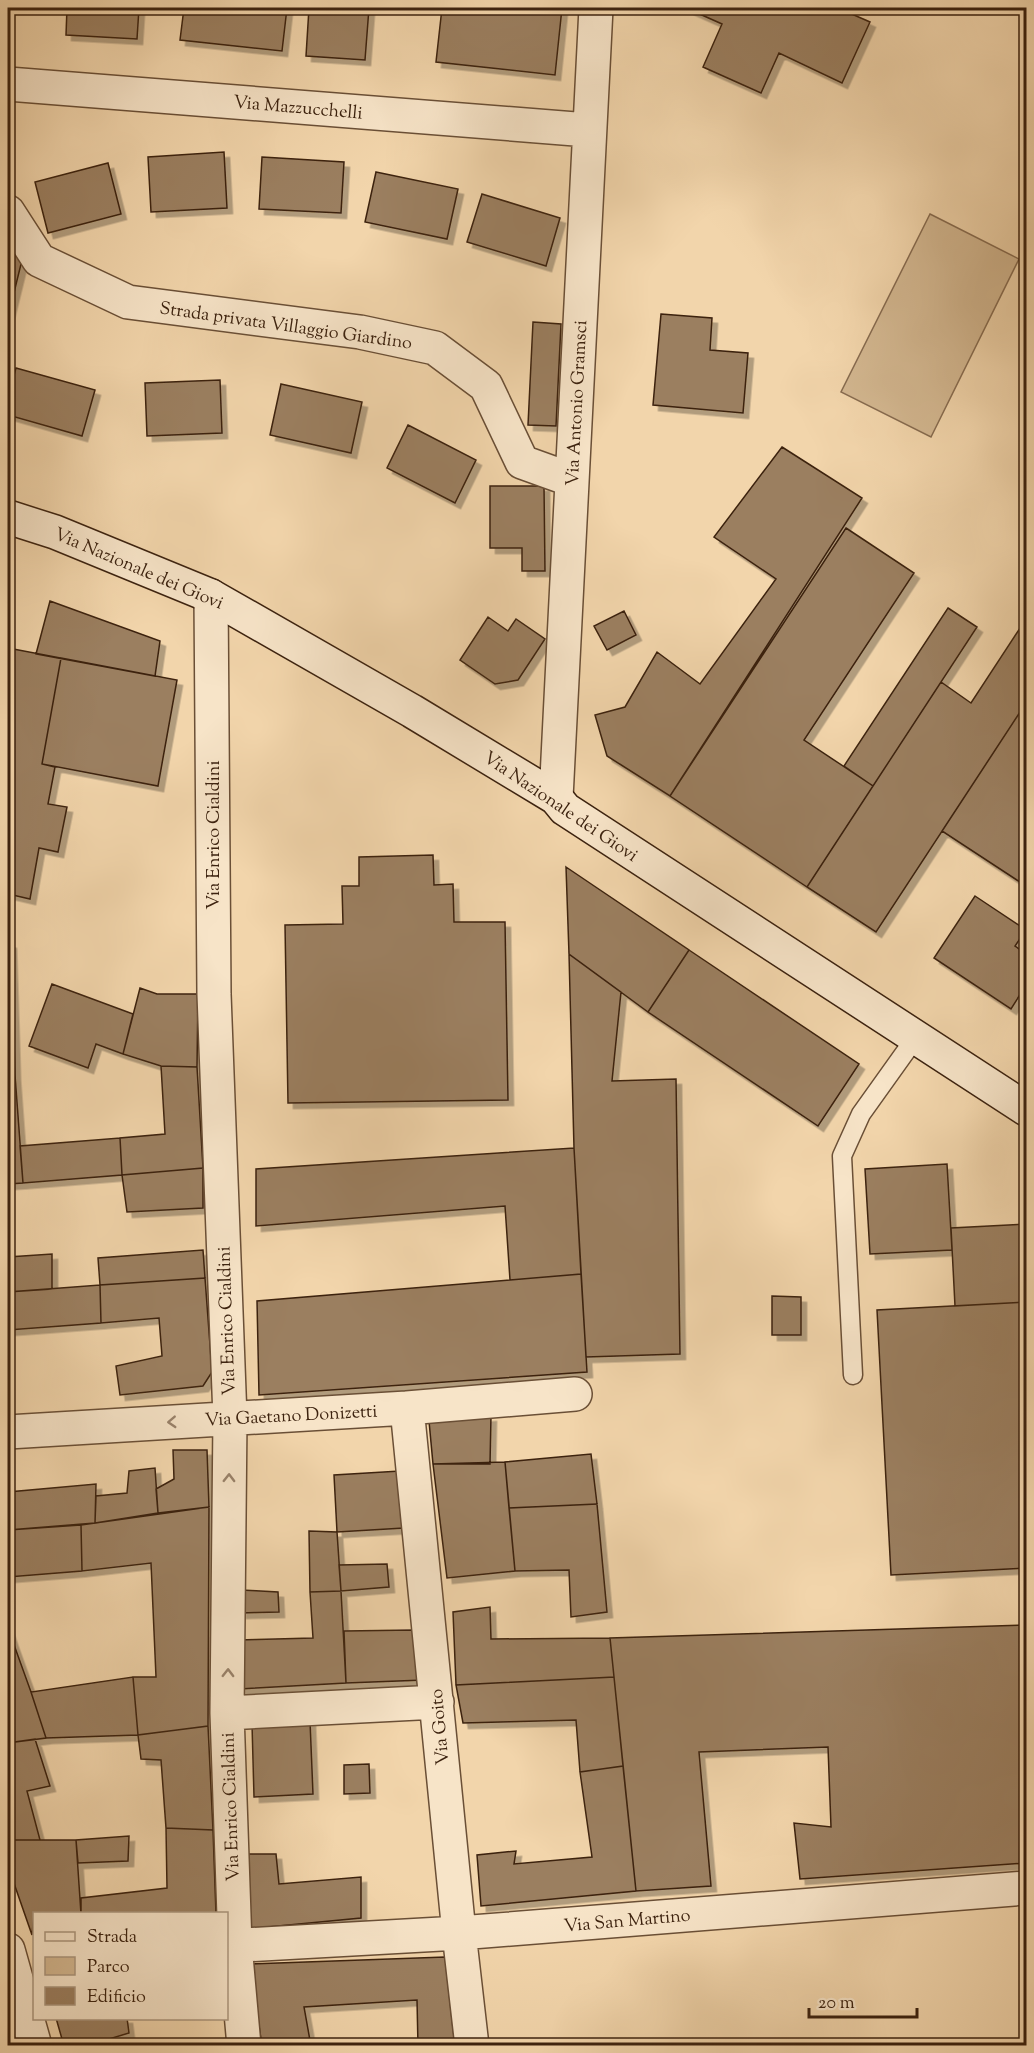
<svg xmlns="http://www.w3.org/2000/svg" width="1034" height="2053" viewBox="0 0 1034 2053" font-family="'Sorts Mill Goudy',serif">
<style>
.green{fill:#d3b790;stroke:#886c50;stroke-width:1.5}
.building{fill:#9b7f60;stroke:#3c220f;stroke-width:1.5;filter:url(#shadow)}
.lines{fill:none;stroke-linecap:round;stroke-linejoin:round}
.lane-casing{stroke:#6a4f36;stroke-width:21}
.street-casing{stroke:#6a4f36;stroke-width:36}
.secondary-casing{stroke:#3c220f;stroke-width:36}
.lane{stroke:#f7e4c8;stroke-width:18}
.street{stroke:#f7e4c8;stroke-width:33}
.secondary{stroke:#f7e4c8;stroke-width:33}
.oneway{stroke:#9a836c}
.labels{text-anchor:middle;stroke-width:5;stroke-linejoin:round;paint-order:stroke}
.street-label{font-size:18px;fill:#3c220f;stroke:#f7e4c8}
</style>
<defs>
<filter id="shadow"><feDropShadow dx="5.5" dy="5.5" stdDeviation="0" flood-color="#0004"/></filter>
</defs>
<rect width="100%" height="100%" fill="#f2d5ab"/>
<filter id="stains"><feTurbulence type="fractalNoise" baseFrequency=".00333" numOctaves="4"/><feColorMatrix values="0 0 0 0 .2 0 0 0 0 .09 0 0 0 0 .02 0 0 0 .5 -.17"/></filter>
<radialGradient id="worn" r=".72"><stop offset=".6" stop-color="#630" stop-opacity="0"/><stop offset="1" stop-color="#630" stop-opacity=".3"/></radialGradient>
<path class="green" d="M930,214L1019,259L931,437L841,392Z"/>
<path class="building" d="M67,8H139L137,39L66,35Z
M184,8H287L282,51L180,40Z
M309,8H369L365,60L306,56Z
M442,8H562L555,75L436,62Z
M686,8H838L870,22L842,83L779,53L761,93L703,67L722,24Z
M224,152L227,208L151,212L148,157Z
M262,157L344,162L341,213L259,209Z
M108,163L121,214L48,233L35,182Z
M376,172L458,189L447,239L365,222Z
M482,194L560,218L546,266L467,242Z
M8,252L23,256L8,317Z
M661,314L712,318L710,350L748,353L743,413L653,405Z
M533,322L561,324L556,426L528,425Z
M16,368L95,390L82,436L8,415V397Z
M220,380L222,433L147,436L145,383Z
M281,384L362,402L351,453L270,435Z
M408,425L476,460L455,503L387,468Z
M782,447L862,498L670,796L607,756L595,715L625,707L657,652L700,684L776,579L714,537Z
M490,486H544L545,571H522V548H490Z
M846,528L914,573L804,740L873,786L807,887L670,796Z
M50,601L160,641L155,676L36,654Z
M948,608L977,627L873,786L844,766Z
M624,611L636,635L607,650L594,626Z
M488,617L508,631L516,619L545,639L518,680L495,684L460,660Z
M1026,619V703L876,932L807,887L941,682L971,703Z
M8,648L61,658L42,764L55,767L48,804L67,807L58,852L39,848L30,899L8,894Z
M61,658L177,680L158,786L42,764Z
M1026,703V886L942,831Z
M433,855L434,885L453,884L454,922H505L508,1100L288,1103L285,925L343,924L342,886H359V857Z
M566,867L689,950L648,1012L569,954Z
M975,896L1026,930L1015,946L1026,954V985L1011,1009L934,958Z
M8,942L11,943L15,1075L8,1076Z
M689,950L859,1064L818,1126L648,1012Z
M569,954L621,992L612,1081L676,1079L680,1354L586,1357L574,1148Z
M52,984L133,1014L123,1054L96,1044L88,1068L29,1046Z
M140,988L157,994H198L197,1067L161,1066L123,1054Z
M161,1066L197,1067L203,1168L122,1175L120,1138L165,1134Z
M15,1075L23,1183L8,1184V1076Z
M120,1138L122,1175L23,1183L20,1146Z
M574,1148L581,1274L510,1280L505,1206L256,1226V1169Z
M947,1164L952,1250L870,1254L865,1169Z
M203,1168V1208L127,1212L122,1175Z
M1026,1224V1302L955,1306L951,1228Z
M203,1250L205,1278L100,1285L98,1258Z
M52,1254V1289L8,1292V1257Z
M581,1274L587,1372L259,1395L257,1301Z
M205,1278L212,1372L203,1386L120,1395L116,1366L162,1356L159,1318L101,1323L100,1285Z
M100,1285L101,1323L8,1330V1292Z
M772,1296L801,1297V1335H772Z
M1026,1302V1568L891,1575L877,1310Z
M491,1416L490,1464H433L429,1421Z
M173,1450H207L209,1507L158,1513L156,1489L174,1479Z
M591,1454L597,1504L509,1508L505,1462Z
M505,1462L515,1571L447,1578L433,1464Z
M155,1468L158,1513L95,1523L96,1496L127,1493L129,1471Z
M400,1471L404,1528L337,1532L334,1475Z
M96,1484L95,1523L8,1530V1492Z
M597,1504L607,1612L571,1617L569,1570L515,1571L509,1508Z
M209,1507L208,1726L138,1735L133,1677H156L151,1563L82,1571L81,1525Z
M81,1525L82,1571L8,1577V1530Z
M309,1531L337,1532L341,1591L310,1592Z
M387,1564L389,1587L341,1591L339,1565Z
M241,1590L278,1592L279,1612L241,1613Z
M341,1591L346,1683L240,1689L239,1640L313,1638L310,1592Z
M490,1607L491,1639L610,1638L614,1677L456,1685L453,1612Z
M1026,1625V1863L800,1879L794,1823L831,1827L828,1747L699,1752L711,1886L636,1891L610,1638Z
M8,1627L13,1642L8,1644Z
M414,1630L424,1680L346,1683L344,1631Z
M13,1642L31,1692L46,1738L8,1743V1644Z
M133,1677L138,1735L46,1738L31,1692Z
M614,1677L623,1766L580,1772L576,1720L463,1723L456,1685Z
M310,1721L313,1794L254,1797L252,1724Z
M208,1726L213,1830L166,1828L161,1760L141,1759L138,1735Z
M35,1739L50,1786L27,1791L40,1840H8V1743Z
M369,1764L370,1793L344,1794V1765Z
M623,1766L636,1891L481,1906L477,1855L516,1851L514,1864L592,1857L580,1772Z
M166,1828L213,1830L216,1914H81V1898L167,1888Z
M129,1836L128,1861L78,1863L76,1840Z
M8,1840H76L81,1914H34L32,1935L8,1866Z
M244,1854H276L279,1884L361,1877V1918L247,1929Z
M445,1957L455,2046H418L417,2000L304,2007L311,2046H262L250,1964Z
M56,2018H127L129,2033L86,2046H64Z"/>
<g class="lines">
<defs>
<path id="lane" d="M853,1375L842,1156L861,1114L916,1037"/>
<path id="street" d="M8,84L588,130
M8,212L39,260L128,302L360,332L435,348L486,386L522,462L572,480
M211,596L214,994L230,1418L227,1713L235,1945L244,2046
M556,798L596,8
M407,1408L459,1933L472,2046
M8,1432L407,1408L575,1394
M227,1713L437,1702
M226,1946L459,1933L1026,1888
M8,1950L35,2046"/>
<path id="secondary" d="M8,517L55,532L211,596L412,711L556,798L565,809L1026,1109"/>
</defs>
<use href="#lane" class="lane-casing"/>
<use href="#street" class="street-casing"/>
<use href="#secondary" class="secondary-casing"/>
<use href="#lane" class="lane"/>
<use href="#street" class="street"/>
<use href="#secondary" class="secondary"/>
</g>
<defs><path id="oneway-chevron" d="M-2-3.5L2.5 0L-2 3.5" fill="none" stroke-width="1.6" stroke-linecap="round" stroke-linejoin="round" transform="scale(1.5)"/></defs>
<g class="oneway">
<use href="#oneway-chevron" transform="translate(172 1422) rotate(177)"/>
<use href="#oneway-chevron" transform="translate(229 1478) rotate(-89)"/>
<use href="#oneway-chevron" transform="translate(228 1673) rotate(-89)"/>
</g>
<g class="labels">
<g class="street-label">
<text transform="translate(298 107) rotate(5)" y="6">Via Mazzucchelli</text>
<text transform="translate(286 325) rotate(8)" y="6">Strada privata Villaggio Giardino</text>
<text transform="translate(576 403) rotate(-87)" y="6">Via Antonio Gramsci</text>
<text transform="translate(139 568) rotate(23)" y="6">Via Nazionale dei Giovi</text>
<text transform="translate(561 806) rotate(34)" y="6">Via Nazionale dei Giovi</text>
<text transform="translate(213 835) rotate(-90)" y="6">Via Enrico Cialdini</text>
<text transform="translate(226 1321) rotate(-92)" y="6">Via Enrico Cialdini</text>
<text transform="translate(291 1415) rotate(-3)" y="6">Via Gaetano Donizetti</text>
<text transform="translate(439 1727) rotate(-95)" y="6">Via Goito</text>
<text transform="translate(230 1807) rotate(-92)" y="6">Via Enrico Cialdini</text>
<text transform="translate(627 1920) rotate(-5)" y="6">Via San Martino</text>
</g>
</g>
<rect width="1034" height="2053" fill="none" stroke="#f2d5ab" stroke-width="30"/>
<rect x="9" y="9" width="1016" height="2035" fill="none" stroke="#3c220f" stroke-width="3"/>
<rect x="15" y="15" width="1004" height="2023" fill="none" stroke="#3c220f" stroke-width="1.5"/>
<rect x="33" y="1912" width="195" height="108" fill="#f7e4c8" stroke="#ac967e" stroke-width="1.5"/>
<rect x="45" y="1932" width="30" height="9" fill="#f7e4c8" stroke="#ac967e" stroke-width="1.5"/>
<text x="87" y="1942" font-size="18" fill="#3c220f">Strada</text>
<rect x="45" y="1957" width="30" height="18" fill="#d3b790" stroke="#ac967e" stroke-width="1.5"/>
<text x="87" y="1972" font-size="18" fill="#3c220f">Parco</text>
<rect x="45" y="1987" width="30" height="18" fill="#9b7f60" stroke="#ac967e" stroke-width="1.5"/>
<text x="87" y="2002" font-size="18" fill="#3c220f">Edificio</text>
<path d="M809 2008v9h108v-9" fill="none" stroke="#3c220f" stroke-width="3"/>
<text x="818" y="2008" font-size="18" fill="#3c220f" stroke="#f7e4c8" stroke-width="4.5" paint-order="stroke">20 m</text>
<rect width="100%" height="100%" filter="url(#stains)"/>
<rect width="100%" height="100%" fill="url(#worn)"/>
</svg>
